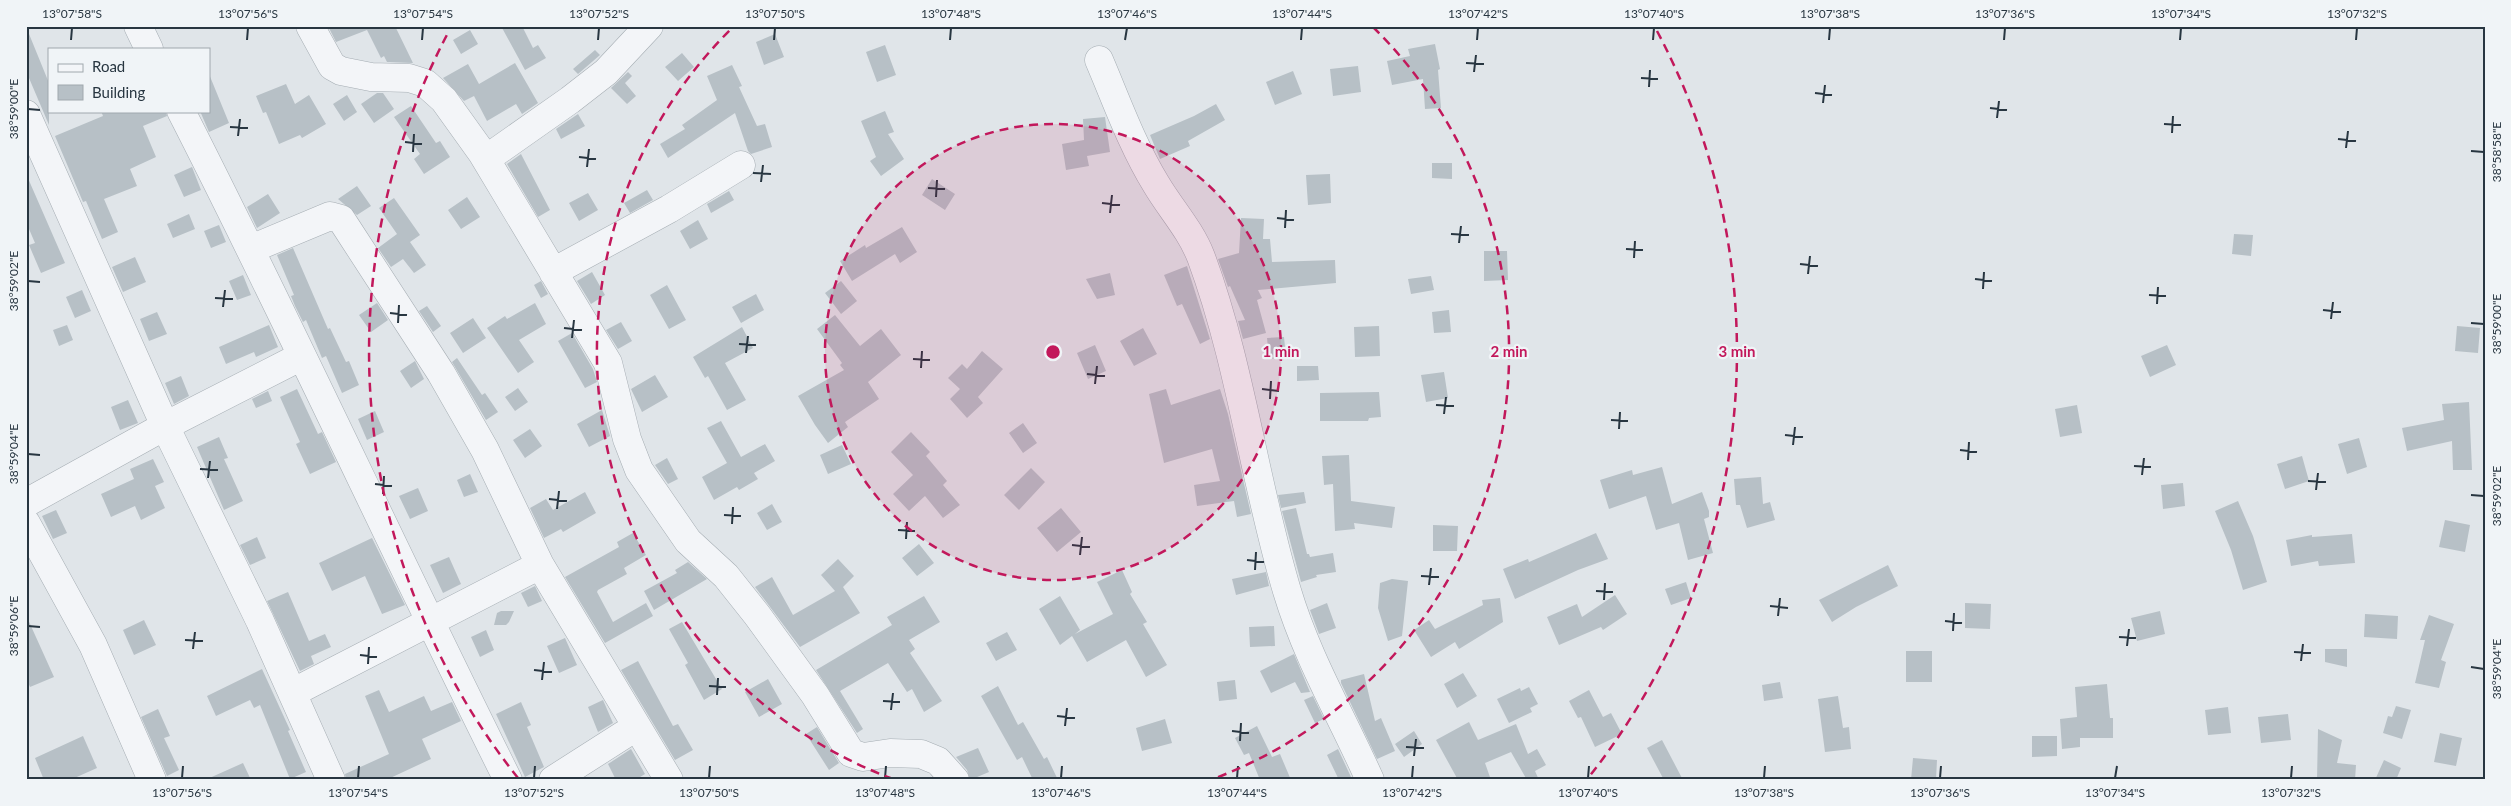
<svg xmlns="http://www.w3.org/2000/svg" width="2511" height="806" viewBox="0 0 2511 806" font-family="Lato,sans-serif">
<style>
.building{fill:#b7c0c6}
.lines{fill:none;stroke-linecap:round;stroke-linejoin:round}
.minor-casing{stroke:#a5adb3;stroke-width:29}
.minor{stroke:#f3f5f8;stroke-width:28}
.ticks{fill:none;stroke:#283641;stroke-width:2}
.ring{fill:none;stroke:#c2185b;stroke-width:2.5;stroke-dasharray:9 6}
.centre{fill:#c2185b;stroke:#f0f4f7;stroke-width:2.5}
.ring-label{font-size:15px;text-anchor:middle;font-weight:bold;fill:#c2185b;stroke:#f0f4f7;stroke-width:4.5;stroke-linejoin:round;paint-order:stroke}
.neatline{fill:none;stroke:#283641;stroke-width:2}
.ticks-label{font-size:12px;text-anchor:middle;fill:#283641}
</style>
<rect width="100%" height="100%" fill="#e0e5e9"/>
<path class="building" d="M335,26H395L413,63L387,62L384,56L381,58L367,30L336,42L329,28Z
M501,26H522L533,48L538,45L546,58L525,70Z
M27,29L49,83V125L26,71Z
M470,30L478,44L461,54L453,40Z
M775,34L784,57L764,65L756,42Z
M1435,44L1440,69L1438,70L1441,108L1425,109L1423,79L1392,85L1387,61L1410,56L1408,49Z
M885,45L896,75L877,82L866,52Z
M595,50L600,55L578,74L573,69Z
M682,53L694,67L678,81L665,67Z
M515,63L538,103L522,114L516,104L487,121L474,96L464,101L443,78L468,64L479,84Z
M732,65L742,86L739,87L757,126L765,124L772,147L751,154L748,151L735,113L668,158L660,144L685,129L682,125L717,100L707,76Z
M1358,66L1361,92L1333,96L1330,69Z
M1293,71L1302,94L1275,105L1266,82Z
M628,72L632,76L625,83L636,96L627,104L611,88Z
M209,74L229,123L209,132L200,111H209Z
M286,84L295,104L309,95L326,124L302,138L300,135L279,144L266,112L263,113L256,96Z
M377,93H383L394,109L374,123L361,104Z
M347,95L357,112L344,121L333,104Z
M1216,104L1225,120L1188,141L1190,146L1160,159L1150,135L1194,116Z
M411,106L436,143L440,141L450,157L424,174L414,159L420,154L394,117Z
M101,111H166L167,116L143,126L156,157L130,169L137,186L104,199L118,232L102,239L86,201L83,202L55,136L103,116Z
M885,111L894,132L888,134L904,159L881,176L870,161L876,157L861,121Z
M578,114L585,126L561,139L556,129Z
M1105,117L1110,152L1087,156L1089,166L1066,170L1062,144L1084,140L1083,119Z
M521,154L550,210L538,217L507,164Z
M1432,163H1452V179L1432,178Z
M192,167L201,190L184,197L174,175Z
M1330,174L1331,203L1308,205L1306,175Z
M27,176L65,263L41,273L29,245L35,243L26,222Z
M932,179L955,194L945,210L922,195Z
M357,186L371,206L357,215L338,199Z
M647,190L653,200L630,213L624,203Z
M729,191L734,200L711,213L707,204Z
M588,193L598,210L579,221L569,203Z
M268,194L280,213L257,228L247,207Z
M467,197L480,217L461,229L448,210Z
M394,198L420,235L410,242L426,265L414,273L403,259L391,267L378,248L397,234L379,208Z
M189,214L195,229L173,238L167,224Z
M1241,218L1264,219L1263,239H1270L1272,262L1335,260L1336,283L1258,290L1262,298L1257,300L1266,333L1243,339L1238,321L1245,320L1230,286L1228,287L1218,259L1239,253Z
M698,220L708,239L690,249L680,231Z
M219,225L226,242L211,248L204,231Z
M902,227L917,252L900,263L895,254L852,281L840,261L865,245L866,248Z
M2234,234L2253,235L2251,256L2232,254Z
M293,248L328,329L330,328L346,362L349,361L359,385L342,393L326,356L322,358L306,320L303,322L295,306L291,296L294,295L277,255Z
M1484,251H1507L1508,280L1484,281Z
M135,257L146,282L123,292L112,267Z
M1187,266L1210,339L1200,344L1182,304L1177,306L1164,275Z
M592,272L605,295L591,304L577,281Z
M1110,273L1115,295L1097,299L1086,279Z
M243,275L251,295L237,300L229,281Z
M1431,276L1434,290L1411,294L1408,279Z
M541,281L548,294L541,298L534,285Z
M841,281L857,301L841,314L825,293Z
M667,285L686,320L669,329L650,295Z
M82,290L91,311L75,318L66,297Z
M756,294L764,310L741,323L732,307Z
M377,303L388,320L371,332L359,315Z
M535,303L546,324L519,340L534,362L518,373L487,328L505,316L507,319Z
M427,306L441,326L433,332L419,311Z
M1449,310L1451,332L1434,333L1432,312Z
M157,312L167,334L149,341L140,319Z
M835,315L860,346L881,329L901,355L868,382L879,399L845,422L848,427L828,443L815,425L798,396L844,370L840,365L842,363L817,329Z
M473,318L486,338L463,353L450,333Z
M621,322L632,341L618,349L606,330Z
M67,325L73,340L59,346L53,330Z
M269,325L278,347L256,357L254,352L226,364L219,347Z
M1379,326L1380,356L1355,357L1354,327Z
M2457,326L2480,328L2478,353L2455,351Z
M742,327L753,348L725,363L746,400L727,410L708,376L705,378L693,357Z
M1143,328L1157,354L1134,366L1120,341Z
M572,333L593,369L597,382L585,388L558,341Z
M1284,337L1286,357L1269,359L1267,338Z
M1095,345L1106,371L1088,379L1077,353Z
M2167,345L2176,365L2150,377L2141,356Z
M982,351L1003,369L978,397L983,403L967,418L950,399L960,389L948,378L962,364L967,369Z
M457,358L482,395L485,393L498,412L486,420L452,362Z
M415,361L424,379L411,388L400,371Z
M1297,366H1318L1319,380L1297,381Z
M1444,372L1448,398L1426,402L1421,375Z
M655,375L668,397L642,412L631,389Z
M181,376L189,396L174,404L165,383Z
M518,388L528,402L515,411L505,397Z
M297,389L318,434L322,432L336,462L310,474L296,444L300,442L280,397Z
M1166,389L1171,405L1220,389L1228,414L1251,514L1237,517L1234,501L1197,506L1194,485L1220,481L1212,449L1164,463L1149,394Z
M268,391L272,401L256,408L252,399Z
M1379,392L1381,417L1369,418L1368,421H1320V393Z
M128,400L138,423L120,430L111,407Z
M2469,402L2472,470H2453L2452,441L2407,451L2402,428L2444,420L2442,404Z
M2077,405L2082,433L2060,437L2055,409Z
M602,410L610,436L589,447L577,424Z
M375,411L384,432L367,440L358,419Z
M721,421L741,457L765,444L775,461L754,473L758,479L739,490L737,487L714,500L702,477L727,463L707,428Z
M1023,423L1037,443L1023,453L1009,433Z
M530,429L542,446L525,458L513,440Z
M911,432L930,452L926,456L947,481L943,485L960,505L943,518L925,496L909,511L893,494L913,475L891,452Z
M219,437L228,458L224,459L243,501L224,510L197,447Z
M2359,438L2367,467L2347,474L2338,444Z
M842,445L851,464L828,474L820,455Z
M1349,455L1351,501L1395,507L1392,528L1354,523L1355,529L1335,531L1333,484L1324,485L1322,456Z
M2302,456L2309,481L2285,489L2277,464Z
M667,458L678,479L668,484L655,465Z
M153,459L164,482L155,486L165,508L141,520L135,506L111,517L101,494L134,479L130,469Z
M1662,467L1672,504L1702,492L1709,511V517L1704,519L1713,553L1688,560L1679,523L1656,530L1646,496L1609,509L1600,480L1632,470L1633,475Z
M1031,468L1045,482L1019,510L1004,495Z
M470,474L478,492L464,497L457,480Z
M1761,477L1763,504L1770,502L1775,520L1747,528L1740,505H1736L1734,479Z
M2183,483L2185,506L2163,509L2161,485Z
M418,488L428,511L410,519L399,496Z
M585,492L596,513L563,532L561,529L544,538L530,508L546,499L553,510Z
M1304,492L1306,503L1281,508L1278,495Z
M2238,501L2253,536L2267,582L2243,590L2231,550L2215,511Z
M772,504L782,522L767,530L757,513Z
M1061,508L1081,532L1057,552L1037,528Z
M1296,508L1307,554H1309L1310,557L1333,553L1336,572L1316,575L1317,577L1301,582L1282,511Z
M56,510L67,533L53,539L42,516Z
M2445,520L2470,525L2465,552L2439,547Z
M1433,525L1458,526L1457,551H1433Z
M633,533L646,555L624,568L627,574L598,590L597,592L613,622L646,603L653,616L605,643L565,577L619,547L617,542Z
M1596,533L1608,559L1578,570L1515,599L1503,569L1528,559L1529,562Z
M2352,534L2355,563L2319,566L2318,561L2291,566L2286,540L2312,535V537Z
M257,537L266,558L250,565L240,545Z
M372,538L405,605L382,614L365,576L332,591L319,563Z
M919,544L934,563L917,576L902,558Z
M449,557L461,584L443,593L430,565Z
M838,559L854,576L843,587L860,613L800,647L755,587L772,577L793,615L835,591L821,575Z
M688,562L707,579L654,610L644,591L677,573L675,570Z
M1888,565L1898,586L1856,607L1832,622L1819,600Z
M1122,570L1132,592L1130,594L1147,622L1143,624L1167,665L1146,677L1126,640L1087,662L1072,636L1060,645L1039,609L1060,596L1080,630L1075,634L1113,614L1097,582Z
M1266,572L1269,586L1236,595L1232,579Z
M1392,579L1408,581L1402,636L1388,641L1378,608L1380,583Z
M1686,582L1691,598L1671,605L1665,589Z
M535,586L542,601L528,607L521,593Z
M288,592L309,641L325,634L331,647L311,656L314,664L300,671L267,601Z
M1615,595L1627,614L1603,630L1601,627L1559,645L1547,617L1577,604L1582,617Z
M924,596L940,622L909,640L915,649L910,653L942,701L924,712L912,689L907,692L888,663L840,691L863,729L857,733L816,670L892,625L887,617Z
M1500,598L1503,622L1459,649L1455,642L1431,657L1414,630L1429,620L1435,629L1483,605L1482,600Z
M1327,603L1336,628L1319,634L1310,610Z
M1965,603L1991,604L1990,629L1965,628Z
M501,611H514L509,622L506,625H494L497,613Z
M2160,611L2165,634L2137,641L2131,618Z
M2365,614L2398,616L2397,639L2364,637Z
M26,615L54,677L30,687L26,678Z
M2429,615L2454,624L2441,660L2446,662L2439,688L2415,683L2425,640H2420Z
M144,620L156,645L134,655L123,630Z
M682,622L722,689L704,700L685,665L688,663L669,629Z
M1274,626L1275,646L1250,647L1249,627Z
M486,630L494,650L480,657L471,637Z
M1007,632L1017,650L996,661L986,643Z
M565,638L577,665L559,673L547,646Z
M2325,649H2347V667L2325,662Z
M1906,651H1932V682H1906Z
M1294,654L1310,692L1301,693L1295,682L1271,693L1260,671Z
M638,661L673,726L678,724L693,750L675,760L621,670Z
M262,669L290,730L288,731L306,772L290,779L260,705L254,708L250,700L216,716L207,696Z
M1463,673L1477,696L1457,708L1444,684Z
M1364,674L1375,721L1381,718L1395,751L1377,759L1341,683V680Z
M768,679L782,704L759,717L745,692Z
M1235,680L1237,699L1219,701L1217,682Z
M1780,682L1783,698L1764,701L1762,685Z
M2107,684L2110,718H2113V738H2080V747L2062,749L2060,719L2077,717L2075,687Z
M998,686L1018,725L1023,722L1044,759L1047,757L1058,780H1033L1022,757L1017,760L981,696Z
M1529,687L1538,704L1530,708L1532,712L1509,723L1497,699L1520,688L1521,691Z
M379,690L389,712L424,696L431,711L452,702L461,721L422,739L431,759L386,780H346L345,774L389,754L365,696Z
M1589,690L1603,717L1611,713L1622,734L1595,747L1581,717L1578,718L1569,701Z
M1313,696L1324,719L1315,723L1304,700Z
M1838,696L1843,728L1849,727L1851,749L1825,752L1818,699Z
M603,700L613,723L598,732L588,707Z
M521,702L531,725L527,727L544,767L525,777L496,714Z
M2396,706L2411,710L2402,739L2383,733L2388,716L2392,717Z
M2228,707L2231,733L2208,735L2205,710Z
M158,709L170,736L164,738L179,770L167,776L141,717Z
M2288,714L2291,740L2261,743L2258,717Z
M1165,719L1172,743L1142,751L1136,728Z
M1469,722L1478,740L1516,724L1528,754L1537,749L1546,765L1535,771L1539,780H1527L1511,752L1485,763L1491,780H1458L1436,740Z
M1257,726L1272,757L1280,754L1291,780H1260L1249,753L1244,755L1235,738Z
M817,727L839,763L829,770L806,734Z
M2318,729L2342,740L2337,763L2356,765L2355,780H2317Z
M1414,731L1422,744L1404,757L1395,744Z
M2440,733L2462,738L2456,766L2434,762Z
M83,736L97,768L70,780H44L35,758Z
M2032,736H2057V756L2032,757Z
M1662,740L1683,780H1664L1647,748Z
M978,748L989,772L970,780L967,770L956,757Z
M631,749L645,774L635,780H616L608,764Z
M1338,749L1351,777L1345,780H1339L1327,755Z
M1913,758L1937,760L1936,780H1911Z
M2384,760L2401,768L2396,780H2375Z
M243,763L251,780H205Z"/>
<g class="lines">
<defs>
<path id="minor" d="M138,26L149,49
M310,26L332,66L341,71L371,77L409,78L425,83L444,100L482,153L608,363L627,439L639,470L688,541L726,576L757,615L815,695L851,753L863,757L890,753L921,754L938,761L955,780
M1099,60C1117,102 1132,145 1156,184C1170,208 1190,229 1201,257C1241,365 1254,481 1287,591C1307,658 1342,717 1370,780
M181,111C294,332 397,558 508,780
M26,114L165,426L260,621L331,780
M486,159L570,100L606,72L649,26
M251,249L330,216L341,219L441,373L485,450L540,565L669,780
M553,272L669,209L741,165
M26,503L165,426L302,356
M26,523L93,645L152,780
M292,693L540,565
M553,780L636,727"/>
</defs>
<use href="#minor" class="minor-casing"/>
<use href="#minor" class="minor"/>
</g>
<path class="ticks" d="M71,40L72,28M247,40L248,28M422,40L423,28M598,40L599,28M774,40L775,28M950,40L951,28M1125,40L1127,28M1301,40L1302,28M1477,40L1478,28M1653,40L1654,28M1829,40L1830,28M2004,40L2005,28M2180,40L2181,28M2356,40L2357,28M1466,63L1484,64M1474,72L1476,55M1641,78L1658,79M1649,87L1650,70M1815,93L1832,95M1823,103L1825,85M1990,108L2007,110M28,109L40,110M1997,118L1999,101M2164,124L2181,125M230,127L248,128M2172,133L2173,116M238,136L240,119M2338,139L2356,141M405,142L422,144M2346,148L2348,131M2471,151L2484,152M413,152L414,134M579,157L596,159M587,167L589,149M753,173L771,174M761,182L763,165M928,188L945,189M936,197L937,180M1102,203L1120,205M1110,213L1112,195M1277,218L1294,220M1285,228L1286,210M1451,234L1469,235M1459,243L1461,226M1626,249L1643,250M1634,258L1635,241M1800,264L1818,266M1808,274L1810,256M1975,279L1992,281M28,281L40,282M1983,289L1984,272M2149,295L2166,296M215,298L233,299M2157,304L2158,287M223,307L225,290M2323,310L2341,312M390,313L407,315M2331,319L2333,302M398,323L399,305M2471,323L2484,324M564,328L582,330M572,338L574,320M739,344L756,345M746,353L748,336M913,359L930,360M921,368L922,351M1087,374L1105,376M1095,384L1097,366M1262,389L1279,391M1270,399L1271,381M1436,405L1454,406M1444,414L1446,397M1611,420L1628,421M1619,429L1620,412M1785,435L1803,437M1793,445L1795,427M1960,450L1977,452M28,454L40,455M1968,460L1969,442M2134,466L2151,467M200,469L218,470M2142,475L2144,458M208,478L210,461M2308,481L2326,482M375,484L392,486M2316,490L2318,473M383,494L384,476M2471,495L2484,496M549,499L567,501M557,509L559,491M724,515L741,516M732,524L733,507M898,530L915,531M906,539L907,522M1072,545L1090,547M1080,555L1082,537M1247,560L1264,562M1255,570L1256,552M1421,576L1439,577M1429,585L1431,568M1596,591L1613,592M1604,600L1605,583M1770,606L1788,608M1778,616L1780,598M1945,621L1962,623M28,626L40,627M1953,631L1954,613M2119,637L2136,638M185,640L203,641M2127,646L2129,629M193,649L195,632M2294,652L2311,653M360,655L377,657M2301,661L2303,644M368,664L369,647M2471,667L2484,669M534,670L552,672M542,680L544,662M709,686L726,687M717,695L718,678M883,701L900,702M891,710L893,693M1057,716L1075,718M1065,726L1067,708M1232,731L1249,733M1240,741L1241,723M1406,747L1424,748M1414,756L1416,739M182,778L183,766M358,778L359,766M534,778L535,766M709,778L710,766M885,778L886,766M1061,778L1062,766M1237,778L1238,766M1412,778L1413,766M1588,778L1589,766M1764,778L1765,766M1940,778L1941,766M2115,778L2117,766M2291,778L2292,766"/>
<circle cx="1053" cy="352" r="228" fill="#c2185b" fill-opacity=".12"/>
<g class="ring">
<circle cx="1053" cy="352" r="228"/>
<path d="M893 779A456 456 0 0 1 733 27M1373 27A456 456 0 0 1 1213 779"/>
<path d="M518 778A684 684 0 0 1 449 31M1657 31A684 684 0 0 1 1588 778"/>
</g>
<circle cx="1053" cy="352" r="8" class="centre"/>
<g class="ring-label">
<text x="1281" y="357">1 min</text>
<text x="1509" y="357">2 min</text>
<text x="1737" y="357">3 min</text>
</g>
<rect width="2511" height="806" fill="none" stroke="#f0f4f7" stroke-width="55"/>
<rect x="48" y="48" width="162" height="65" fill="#f0f4f7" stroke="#a0a8ae"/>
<rect x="58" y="64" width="25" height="8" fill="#f3f5f8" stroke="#a0a8ae"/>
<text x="92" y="72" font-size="15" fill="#283641">Road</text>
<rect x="58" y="85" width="25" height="15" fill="#b7c0c6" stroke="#a0a8ae"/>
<text x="92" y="98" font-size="15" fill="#283641">Building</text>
<rect x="28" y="28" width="2456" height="750" class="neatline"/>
<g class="ticks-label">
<text x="72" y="18">13°07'58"S</text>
<text x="248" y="18">13°07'56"S</text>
<text x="423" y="18">13°07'54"S</text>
<text x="599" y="18">13°07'52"S</text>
<text x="775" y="18">13°07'50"S</text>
<text x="951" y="18">13°07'48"S</text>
<text x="1127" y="18">13°07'46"S</text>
<text x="1302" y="18">13°07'44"S</text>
<text x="1478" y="18">13°07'42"S</text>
<text x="1654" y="18">13°07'40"S</text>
<text x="1830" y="18">13°07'38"S</text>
<text x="2005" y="18">13°07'36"S</text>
<text x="2181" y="18">13°07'34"S</text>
<text x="2357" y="18">13°07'32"S</text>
<text transform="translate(14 109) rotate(-90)" y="4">38°59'00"E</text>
<text transform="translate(2497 152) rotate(-90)" y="4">38°58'58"E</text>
<text transform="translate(14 281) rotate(-90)" y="4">38°59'02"E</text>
<text transform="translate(2497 324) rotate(-90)" y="4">38°59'00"E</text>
<text transform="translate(14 454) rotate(-90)" y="4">38°59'04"E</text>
<text transform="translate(2497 496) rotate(-90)" y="4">38°59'02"E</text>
<text transform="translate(14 626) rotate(-90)" y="4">38°59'06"E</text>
<text transform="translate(2497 669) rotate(-90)" y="4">38°59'04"E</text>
<text x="182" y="797">13°07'56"S</text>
<text x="358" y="797">13°07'54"S</text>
<text x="534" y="797">13°07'52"S</text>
<text x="709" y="797">13°07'50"S</text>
<text x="885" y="797">13°07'48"S</text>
<text x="1061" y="797">13°07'46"S</text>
<text x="1237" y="797">13°07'44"S</text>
<text x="1412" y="797">13°07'42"S</text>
<text x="1588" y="797">13°07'40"S</text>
<text x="1764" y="797">13°07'38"S</text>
<text x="1940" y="797">13°07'36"S</text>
<text x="2115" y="797">13°07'34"S</text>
<text x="2291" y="797">13°07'32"S</text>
</g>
</svg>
